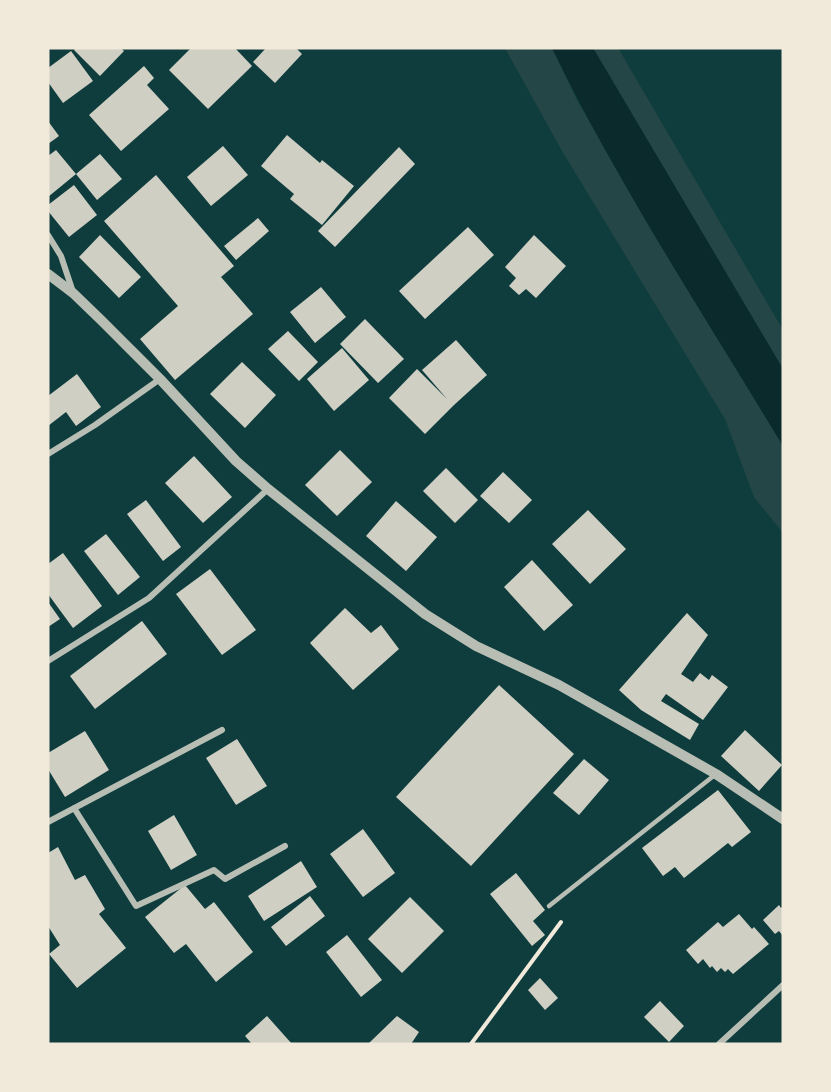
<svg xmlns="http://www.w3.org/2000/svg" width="831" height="1092" viewBox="0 0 831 1092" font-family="'Golos Text',sans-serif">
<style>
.green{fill:#244646}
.water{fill:#0a2a2b}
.building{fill:#cfcfc3}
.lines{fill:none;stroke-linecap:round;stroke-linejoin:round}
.path{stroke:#f1e9da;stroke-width:4}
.service{stroke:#b8beb3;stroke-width:4.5}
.minor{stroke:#b8beb3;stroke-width:6}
.tertiary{stroke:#b8beb3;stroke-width:10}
</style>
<rect width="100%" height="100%" fill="#0f3d3e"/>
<path class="green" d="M505,48H552L577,100L640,210L783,446V533L754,497L725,419L562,151Z
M593,48H618L783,330V369Z"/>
<path class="water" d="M552,48H593L783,369V446C704,315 619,186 552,48Z"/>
<path class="building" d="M76,48H121L124,51L100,76L74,50Z
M191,48H235L252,66L208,109L169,70Z
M266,48H296L302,54L275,83L253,62Z
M71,51L93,81L63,103L48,82V68Z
M144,66L154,78L147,85L169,109L121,151L89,115Z
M48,121L59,136L48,144Z
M287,135L320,163L322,160L354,186L322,225L290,199L294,194L261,166Z
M223,146L248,175L211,206L187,177Z
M399,147L415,164L335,247L318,231Z
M56,150L76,174L48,197V156Z
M100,154L122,179L97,200L76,174Z
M156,175L234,266L221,277L253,314L175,380L140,339L178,306L104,221Z
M74,185L97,215L69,237L48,211V205Z
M258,218L269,231L236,260L224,246Z
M468,227L494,255L425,319L399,291Z
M100,235L141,277L119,298L79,257Z
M534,235L566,266L536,298L526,289L519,295L509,286L516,278L505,267Z
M321,287L346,317L315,343L290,312Z
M365,319L404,359L378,383L340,344Z
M288,331L318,362L299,381L268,349Z
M456,340L487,375L454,405L425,434L389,398L417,369L447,399L422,370Z
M342,348L369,380L334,411L307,379Z
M242,362L276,395L245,428L210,394Z
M77,374L101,407L76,426L66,412L48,426V396Z
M340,450L372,482L337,516L305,485Z
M194,456L232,497L203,523L165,483Z
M446,468L478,500L455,523L423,491Z
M503,472L532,500L509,523L480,496Z
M146,500L181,547L163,561L127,514Z
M396,501L437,537L406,571L366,536Z
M588,510L626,549L590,584L552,544Z
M106,534L140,577L118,595L84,551Z
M63,553L102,606L73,628L48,594V564Z
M532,560L573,605L544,631L504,587Z
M210,569L256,630L222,655L176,594Z
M48,602L60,619L48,627Z
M345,608L371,633L381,625L399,649L353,690L310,643Z
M687,613L708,635L681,674L693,682L700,673L709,680L712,675L728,687L703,720L666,694L661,701L699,724L690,740L641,710L619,690Z
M142,621L167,654L95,709L70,676Z
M499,685L574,754L471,866L396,797Z
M745,730L782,765L759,791L721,756Z
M85,731L109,770L65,797L48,769V753Z
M237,739L267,786L236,805L206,758Z
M584,759L609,780L579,815L553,793Z
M718,790L751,832L732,847L728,843L684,878L675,867L663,876L642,848Z
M174,815L197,855L171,870L148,831Z
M363,829L395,873L363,897L330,854Z
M58,847L75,880L85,875L105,909L99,914L126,948L77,988L49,954L60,945L48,926V853Z
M301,861L317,887L264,921L248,896Z
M516,873L545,910L533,921L545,935L532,946L490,894Z
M185,885L205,909L214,902L253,952L216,982L186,944L174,953L145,917Z
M310,896L325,916L286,946L271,927Z
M410,897L444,931L402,973L368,939Z
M779,905L781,908L783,906V936L779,931L775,934L763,920Z
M739,914L752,929L754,927L769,944L733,974L728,969L725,972L721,968L717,972L712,966L710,968L703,959L698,964L686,950L718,922L723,927Z
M347,935L382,980L361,997L326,952Z
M540,978L558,998L545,1010L528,990Z
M660,1001L684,1026L669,1042L644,1017Z
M267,1016L292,1044H252L245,1036Z
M397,1016L419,1032L411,1044H368Z"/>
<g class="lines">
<path class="path" d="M471,1044L561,922"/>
<path class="service" d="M549,906L716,774"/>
<path class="minor" d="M48,235L61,256L73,292
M48,454L95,425L160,379
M48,661L149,598L268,489
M74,808L136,906L214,870L225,879L285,846
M48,822L222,730
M719,1044L783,985"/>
<path class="tertiary" d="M48,274L73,293L101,320L160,379L236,461L268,489L425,614L476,646L559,685L716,774L783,819"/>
</g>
<rect width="831" height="1092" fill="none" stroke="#f1e9da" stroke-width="99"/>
</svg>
